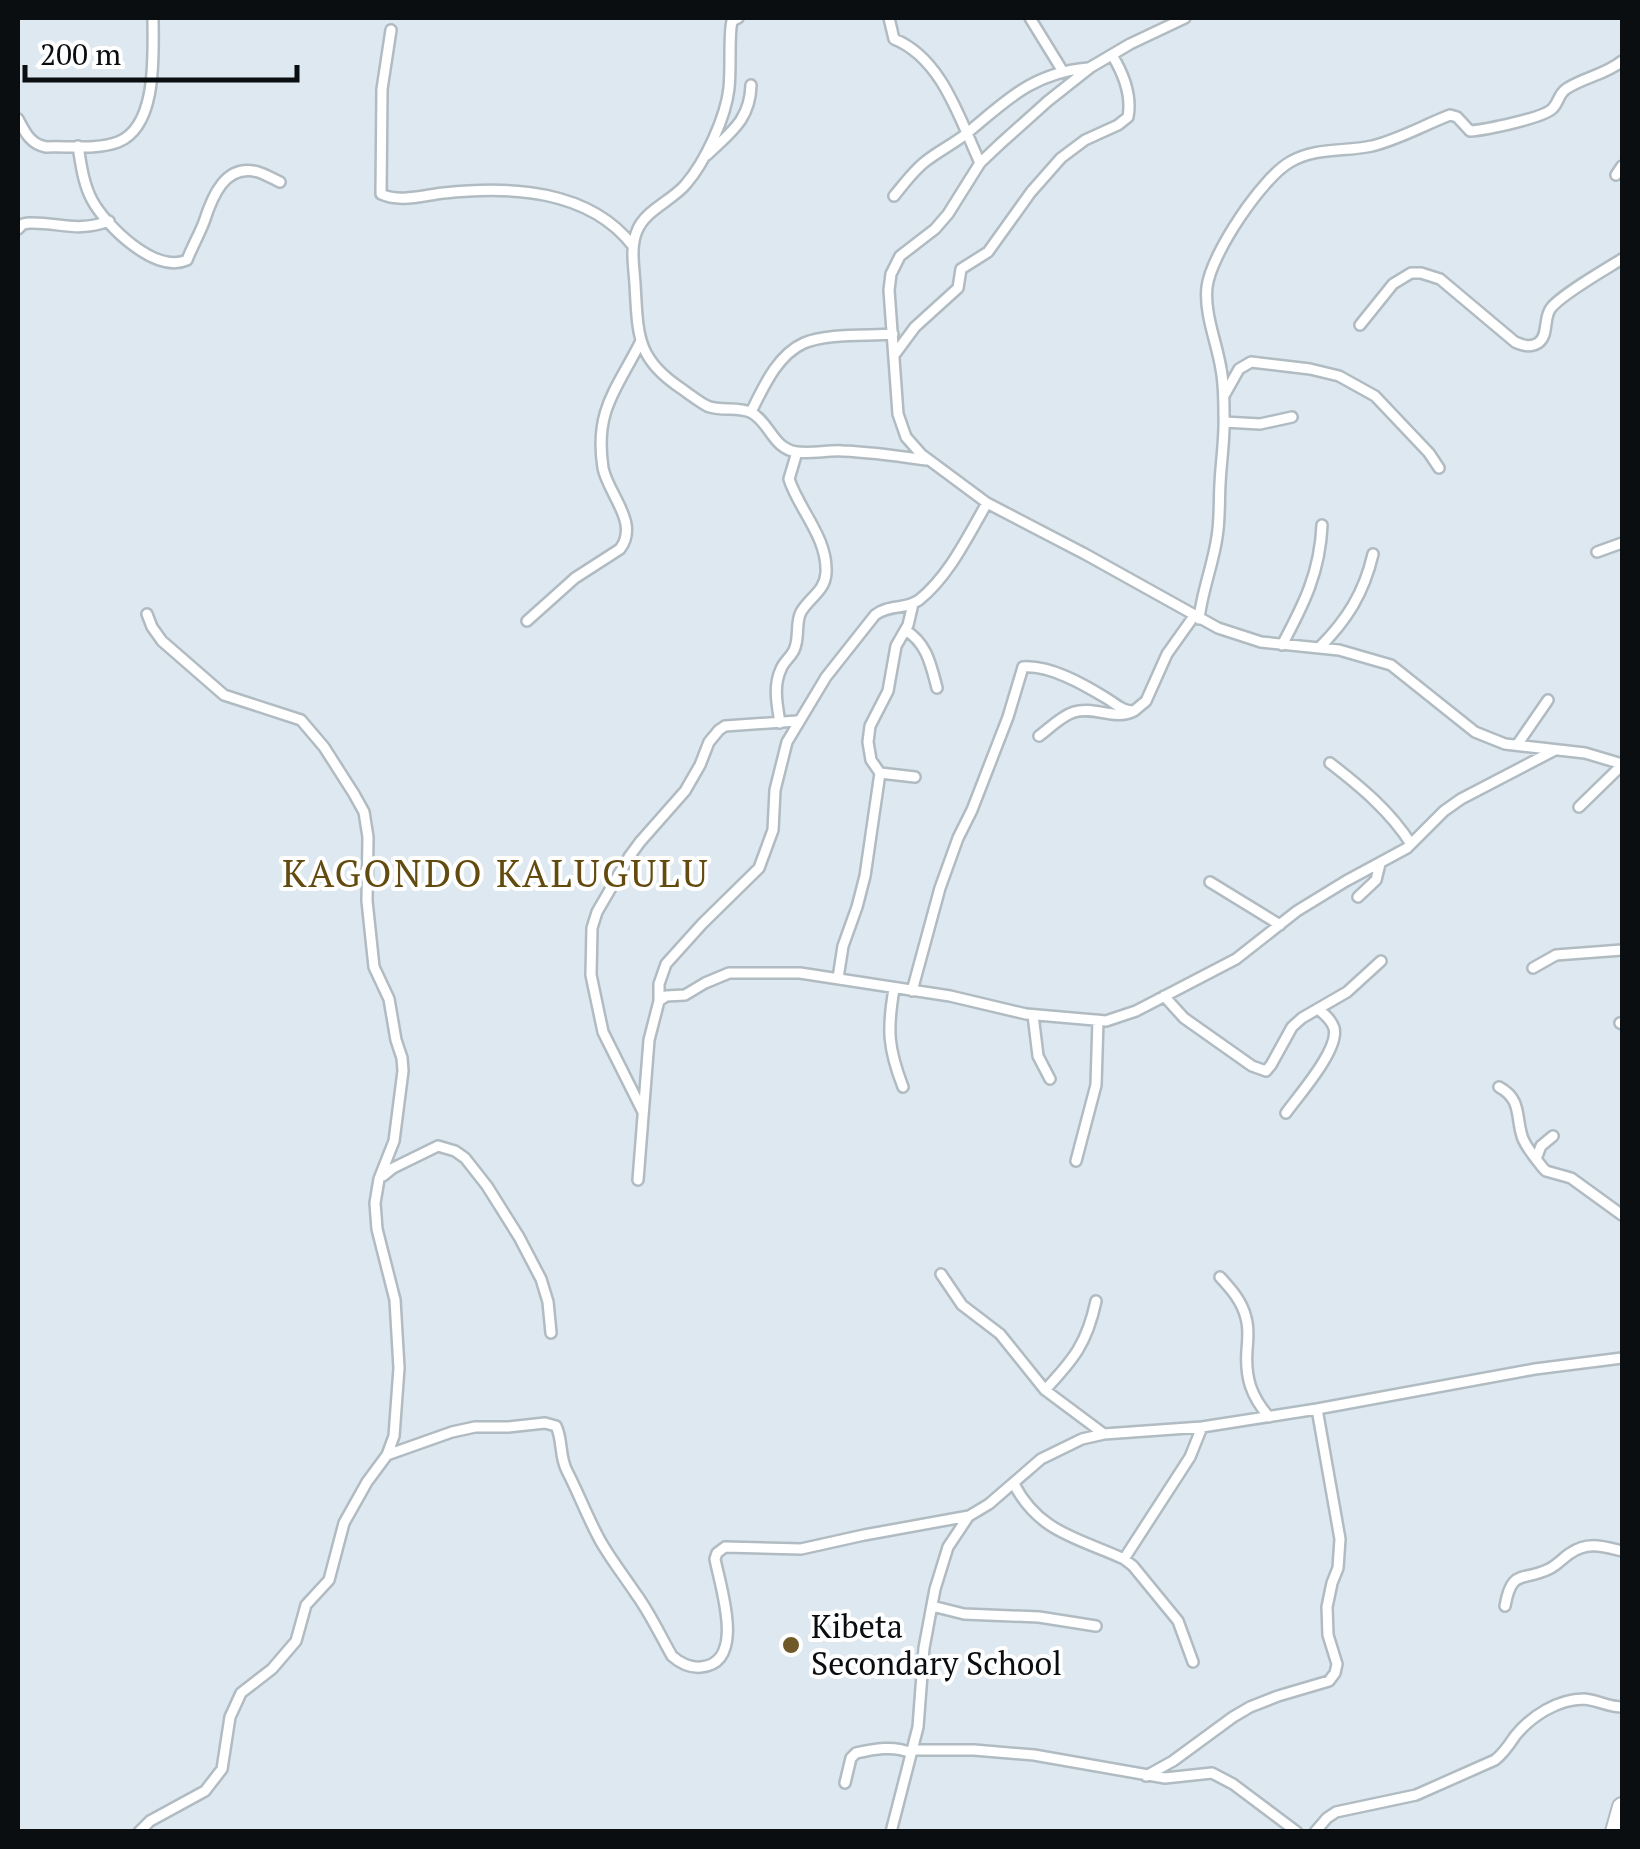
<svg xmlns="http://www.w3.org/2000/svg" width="1640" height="1849" viewBox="0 0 1640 1849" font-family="'PT Serif',serif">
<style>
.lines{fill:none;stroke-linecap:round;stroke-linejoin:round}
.street-casing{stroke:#b1bbc2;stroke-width:14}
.highway-casing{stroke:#b1bbc2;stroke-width:22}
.street{stroke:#fff;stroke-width:9}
.highway{stroke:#fff;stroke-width:18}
.poi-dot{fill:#705929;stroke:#fff;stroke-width:4}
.labels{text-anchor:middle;stroke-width:8;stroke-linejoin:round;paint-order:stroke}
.poi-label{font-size:32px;fill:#0a0e10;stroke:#fff;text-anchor:start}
.quarter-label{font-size:38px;letter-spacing:2.5px;fill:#634b0f;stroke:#fff}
</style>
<rect width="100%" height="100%" fill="#dee8f0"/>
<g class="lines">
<defs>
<path id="street" d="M738,18L732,21L731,27C729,47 731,68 729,88C726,117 705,162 686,184C672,201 645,210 637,231C630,247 634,267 635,284C638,335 636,359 682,389C690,395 698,401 707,406C722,412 738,406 752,413C770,423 773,449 797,452C812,454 828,450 843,451C871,452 898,456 926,460
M889,18L894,39C942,58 960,120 980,163
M1030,18L1062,70
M1185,18L1130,44L1091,67L1048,101L1000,144L980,163L948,214L935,229L900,256L891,274L889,290L898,414L906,437L921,454L987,503L1085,554L1218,628L1261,642L1339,650L1391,665L1475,732L1505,744L1585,753L1622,764
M391,30L382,89L381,194C400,203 424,195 444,193C510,186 589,189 633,246
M18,119C25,132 30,144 46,147C68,146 97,150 118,142C158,126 153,54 153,18
M78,146C81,164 83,183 92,200C106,226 155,274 187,260C192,247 199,235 204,222C212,197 225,163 258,172C265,174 273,179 280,182
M707,155C731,132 750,120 751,85
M1616,175L1622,166
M894,196C904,184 914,170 926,161C939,151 953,144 966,134C1007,100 1032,73 1088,68
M18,229L23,224L29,223C60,222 76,233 109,221
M1360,325L1393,284L1411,273H1421L1440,279L1515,342C1522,345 1530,348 1538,343C1549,336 1543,318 1551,308C1562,294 1606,269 1622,259
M895,354L915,327L958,288L961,269L988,252L1031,192L1061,158L1085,140L1118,125L1128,117C1132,96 1123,73 1112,55
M1225,394L1239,369L1251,362L1310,369L1339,376L1375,396L1429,453L1439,468
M751,412C763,388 777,355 804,343C827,333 868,336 893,334
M1224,422L1260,424L1292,417
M1597,552L1622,543
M913,604L908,625L896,646L888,691L870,726L868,742L871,760L880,773L915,777
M1199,619C1202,591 1213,565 1217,537C1220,519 1219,501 1220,484C1221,461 1225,438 1224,415C1224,400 1224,384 1221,369C1217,343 1204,314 1207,287C1211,254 1262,178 1290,162C1316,147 1344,152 1372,146C1400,139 1424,125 1450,115L1457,117L1470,131C1484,130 1545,118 1553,108C1559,102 1558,95 1566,89C1584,77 1605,75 1622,61
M527,621L575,578L620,549C640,523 608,494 603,468C594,410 617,389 641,341
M905,630C927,643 931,665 937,688
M1282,645C1304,604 1320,572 1322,525
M1319,648C1347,620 1364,593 1373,554
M780,723C777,704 773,686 781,669C784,661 791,657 794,650C800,638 795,623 801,612C810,597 825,591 826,573C828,538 799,510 789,479L797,452
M1039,736C1050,728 1061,716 1074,712C1094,706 1114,720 1132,712
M1517,745L1548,700
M1330,763C1361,787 1390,811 1411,844
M1579,807L1622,765
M1210,882L1280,925
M1358,897L1376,880L1380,864
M1533,968L1556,955L1622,950
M838,978L843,946L857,907L865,876L880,773
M894,989C887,1030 888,1048 903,1087
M912,991L940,888L958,838L972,810L1008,717L1023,667C1050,665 1083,684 1106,698C1116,704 1122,711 1134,711L1146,701L1167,654L1194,616
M1164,996L1184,1018L1252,1066L1266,1071L1271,1065L1292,1027L1302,1018L1347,992L1381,961
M659,1001V984L666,964L702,924L759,868L773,830L775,790L787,742L826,677L875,615C889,604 905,610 919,600C949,576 968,536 987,503
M1033,1015L1038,1056L1050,1079
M1620,1023L1622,1024
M1499,1087C1523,1100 1515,1118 1523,1139C1528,1150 1536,1159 1543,1168L1546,1171L1571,1178L1622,1215
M643,1112L603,1032L591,975L592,928L597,912L629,857L640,842L685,791L700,765L709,742L719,730L725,726L797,721
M1286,1113C1298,1096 1340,1049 1334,1028C1331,1019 1324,1014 1318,1009
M1536,1159L1541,1146L1553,1136
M1076,1161L1096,1085L1098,1020
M383,1176L393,1168L438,1146L455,1151L465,1158L487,1186L519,1237L541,1279L548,1302L551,1333
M638,1180L649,1040L659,1001L666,996L685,995L705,983L729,973H800L950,996L1026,1014L1106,1021L1136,1011L1236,959L1297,911L1346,881L1407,848L1444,811L1461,799L1555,750
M941,1274L962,1305L1000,1334L1045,1390L1104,1434
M1220,1277C1231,1289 1242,1301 1246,1318C1249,1328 1248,1340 1247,1350C1245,1378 1251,1396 1269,1417
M1045,1390C1074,1359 1087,1343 1096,1301
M387,1455L452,1432L475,1427H508L545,1423L556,1426C563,1440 559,1456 567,1471C579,1494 588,1519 601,1542C612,1561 624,1576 636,1594C650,1613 660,1635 672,1656C680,1663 690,1668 701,1667C747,1663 720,1586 715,1559L717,1553L725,1547L801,1549L864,1535L969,1516L989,1504L1041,1459L1082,1439L1104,1434L1202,1427L1317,1409L1535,1369L1622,1358
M1014,1484C1039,1533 1079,1538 1124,1559L1133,1566L1178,1621L1193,1662
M1124,1559L1190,1457L1202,1427
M932,1606L964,1614L1039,1617L1096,1626
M1505,1606C1512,1568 1522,1582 1549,1569C1557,1565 1562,1559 1569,1554C1587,1541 1602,1546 1622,1551
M911,1750H974L1034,1755L1165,1778L1212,1773L1233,1784L1297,1832
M1146,1776L1173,1761L1233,1717L1250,1707L1278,1696L1329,1681L1335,1673L1337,1664L1328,1635L1327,1607L1332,1583L1338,1568L1340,1539L1317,1409
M845,1783L851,1758L856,1753C874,1749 894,1745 911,1753
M139,1832L150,1821L205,1791L222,1769L230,1717L241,1693L272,1669L296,1641L306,1605L329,1580L344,1523L367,1482L387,1455L394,1436L399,1368L395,1300L377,1229L375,1203L379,1179L394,1141L403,1071L402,1058L396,1040L389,999L374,967L367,901L368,837L364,812L354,794L324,747L301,720L224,695L162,641L152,627L147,614
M891,1832L918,1727L924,1648L935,1589L948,1547L968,1517
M1315,1832L1327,1818L1336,1812L1416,1795L1495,1760C1504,1753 1509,1745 1515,1736C1531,1716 1558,1699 1584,1699C1597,1700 1609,1707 1622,1707"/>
<path id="highway" d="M1615,1832L1622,1807"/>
</defs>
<use href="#street" class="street-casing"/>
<use href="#highway" class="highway-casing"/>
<use href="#street" class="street"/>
<use href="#highway" class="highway"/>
</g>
<circle class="poi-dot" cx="791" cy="1645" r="10"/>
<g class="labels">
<g class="poi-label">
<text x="811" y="1638">Kibeta<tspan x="811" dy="37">Secondary School</tspan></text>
</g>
<g class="quarter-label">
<text x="496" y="887">KAGONDO KALUGULU</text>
</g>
</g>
<rect width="1640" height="1849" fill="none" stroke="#0a0e10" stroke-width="40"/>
<path d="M25 65v15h272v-15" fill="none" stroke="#0a0e10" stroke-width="5"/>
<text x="40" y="65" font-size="30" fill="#0a0e10" stroke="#ffffff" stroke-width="8" paint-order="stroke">200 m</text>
</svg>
